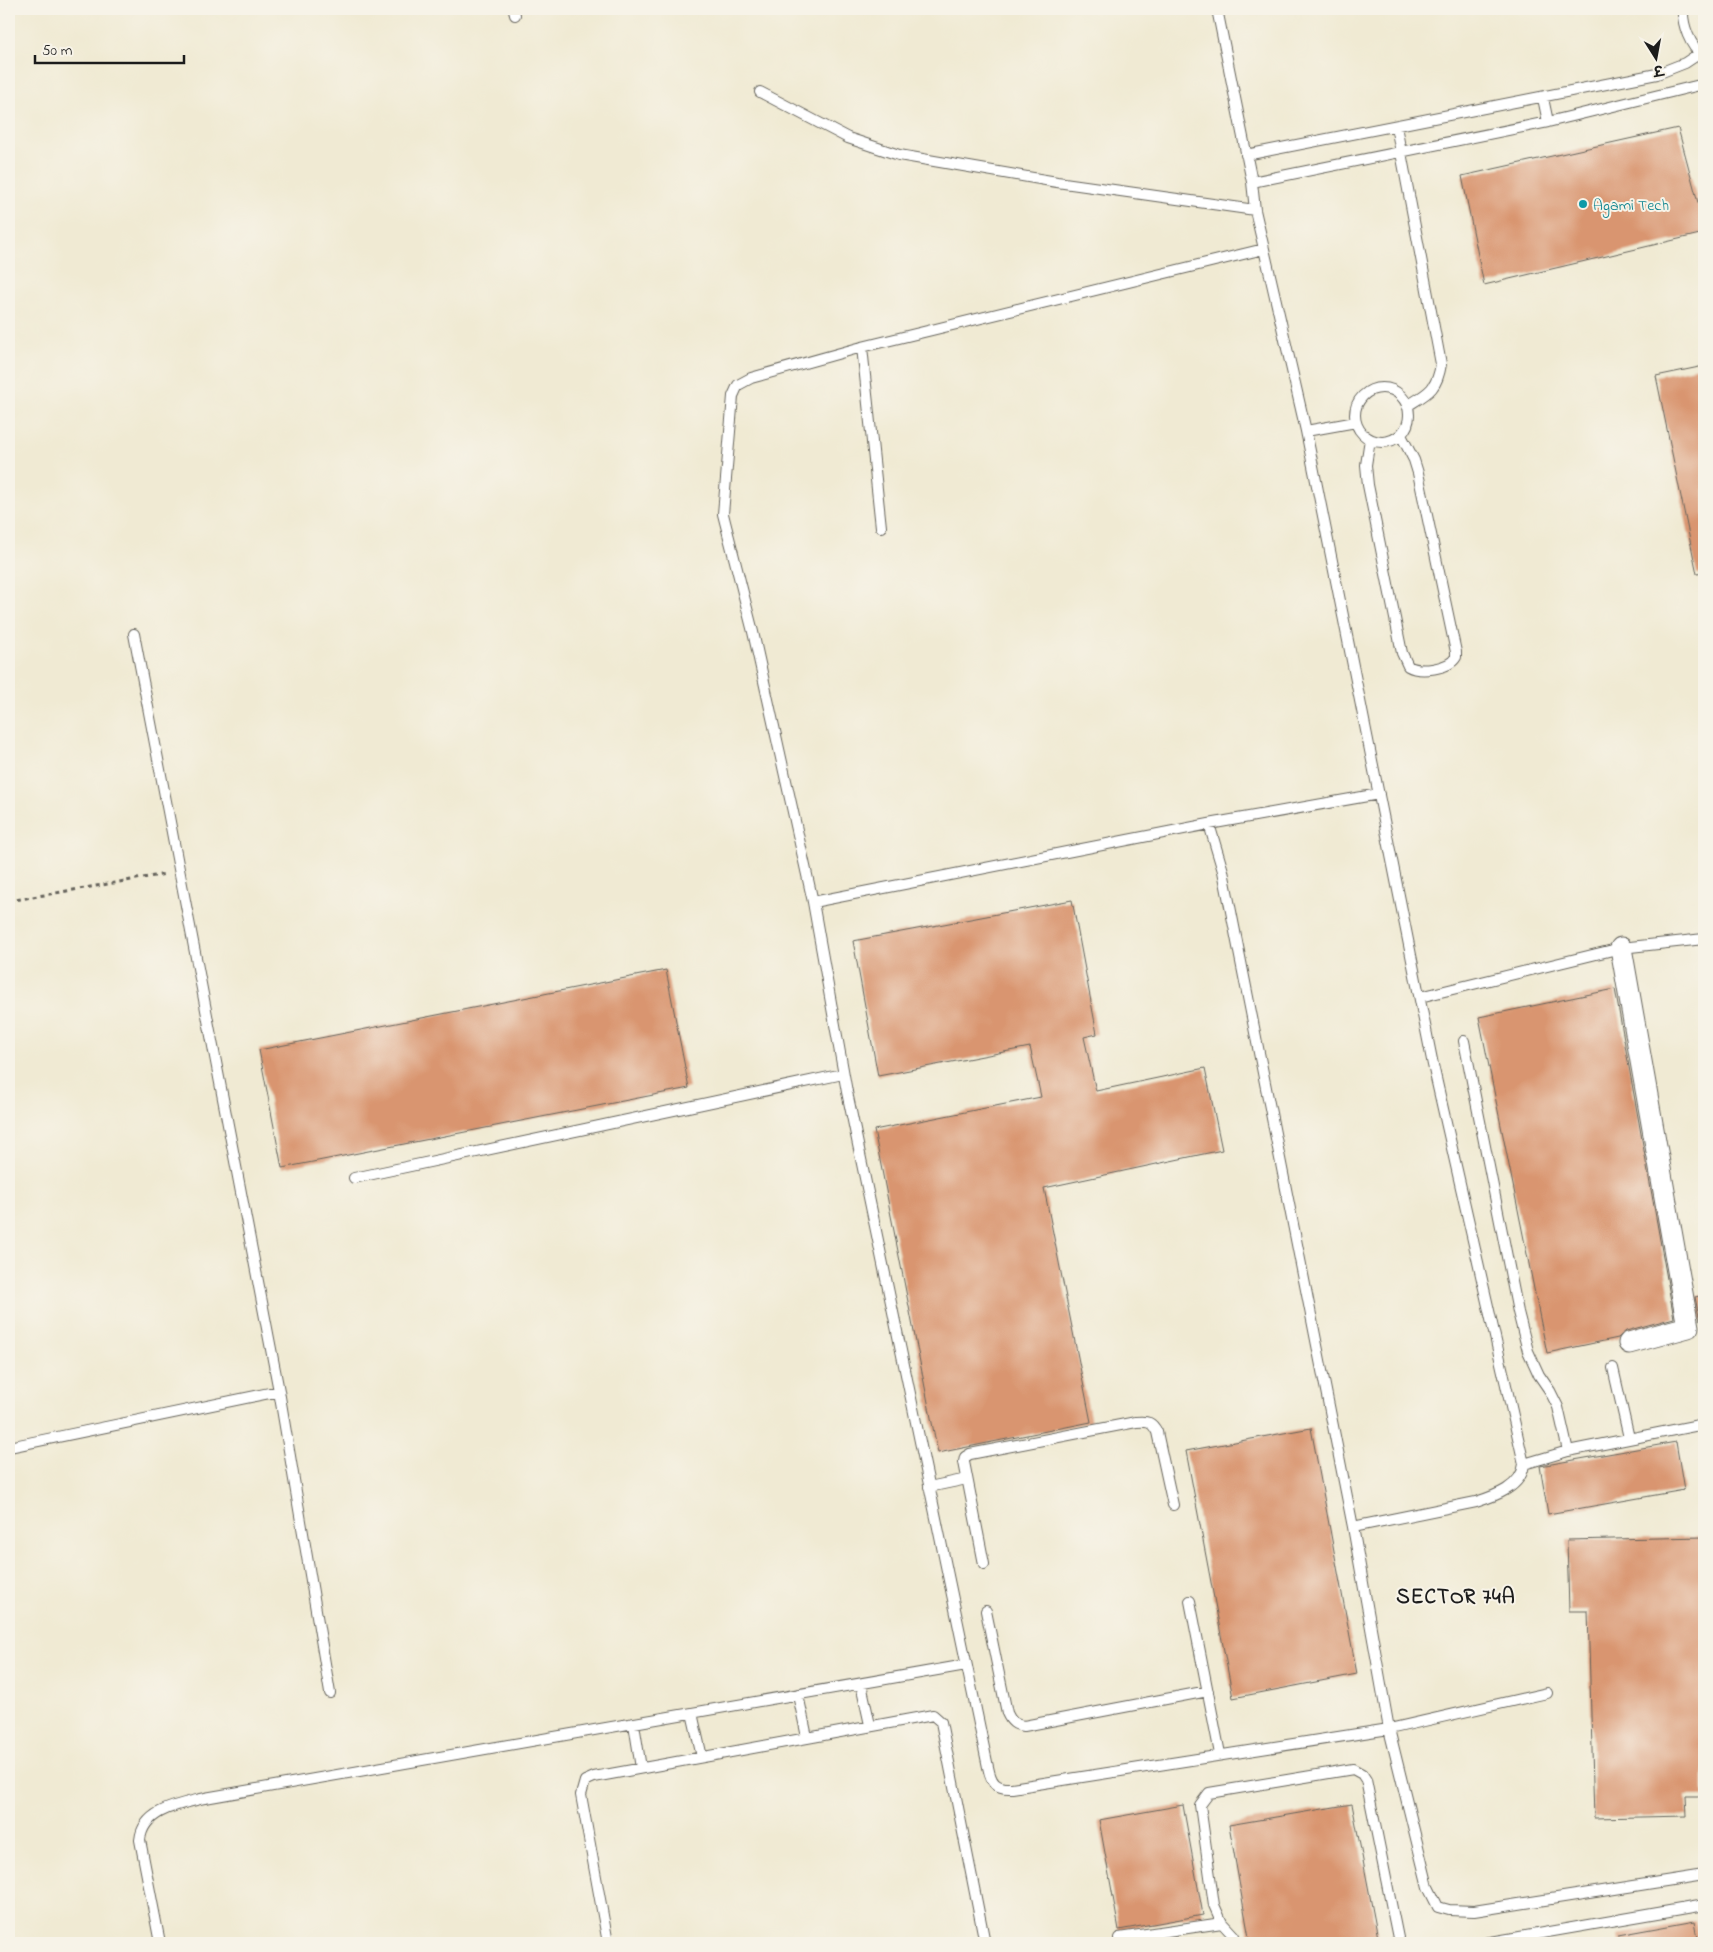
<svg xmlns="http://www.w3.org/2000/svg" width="1713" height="1952" viewBox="0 0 1713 1952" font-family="'Indie Flower','Playpen Sans Deva',sans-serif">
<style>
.building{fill:#d9956f}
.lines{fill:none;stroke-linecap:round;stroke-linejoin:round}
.service-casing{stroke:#66645c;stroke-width:12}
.minor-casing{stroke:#66645c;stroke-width:23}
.path{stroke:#66645c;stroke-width:3;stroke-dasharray:4 4;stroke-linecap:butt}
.service{stroke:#fff;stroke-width:10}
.minor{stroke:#fff;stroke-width:21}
.culture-dot{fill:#0f9aa8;stroke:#f7f3e8;stroke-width:2}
.labels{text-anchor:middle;stroke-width:4;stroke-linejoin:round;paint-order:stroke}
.culture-label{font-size:16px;fill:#0d838f;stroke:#f7f3e8;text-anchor:start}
.district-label{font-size:21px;font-weight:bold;letter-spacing:1px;fill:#1c1c1c;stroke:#f7f3e8}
</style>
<rect width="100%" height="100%" fill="#f7f3e8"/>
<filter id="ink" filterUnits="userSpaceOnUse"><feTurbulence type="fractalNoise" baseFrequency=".02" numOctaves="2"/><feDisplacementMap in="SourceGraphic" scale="10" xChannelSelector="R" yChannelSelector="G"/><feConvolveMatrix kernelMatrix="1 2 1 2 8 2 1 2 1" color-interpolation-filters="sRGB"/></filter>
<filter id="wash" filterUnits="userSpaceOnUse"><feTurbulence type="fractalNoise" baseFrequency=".0096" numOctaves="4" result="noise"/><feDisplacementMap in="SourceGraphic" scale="20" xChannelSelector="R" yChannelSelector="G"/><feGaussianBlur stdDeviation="1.12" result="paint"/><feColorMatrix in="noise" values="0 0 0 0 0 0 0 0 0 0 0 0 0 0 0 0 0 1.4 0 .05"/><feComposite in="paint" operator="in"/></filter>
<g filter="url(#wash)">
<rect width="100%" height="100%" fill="#f0ead3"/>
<g id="blocks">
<path class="building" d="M1678,128L1704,225V233L1484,285L1462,176Z
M1704,366V573L1697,574L1656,376Z
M1072,900L1097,1034L1084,1037L1096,1091L1205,1068L1222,1150L1044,1188L1091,1422L938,1453L874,1130L1041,1097L1030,1047L878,1076L853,941Z
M666,970L689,1088L282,1168L259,1050Z
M1615,989L1674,1318L1626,1331L1618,1338L1547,1353L1479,1017Z
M1704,1295V1320L1700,1321L1695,1297Z
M1311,1428L1357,1674L1233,1698L1186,1451Z
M1676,1442L1684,1490L1548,1514L1540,1466Z
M1704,1537V1796H1686L1687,1816L1594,1818L1588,1611H1569L1567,1540Z
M1352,1804L1379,1943H1250L1229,1825Z
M1183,1805L1203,1915L1119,1930L1099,1820Z
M1695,1921L1699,1943H1619L1618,1935Z"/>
</g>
</g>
<g filter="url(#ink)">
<use href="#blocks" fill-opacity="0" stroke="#66645c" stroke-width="1"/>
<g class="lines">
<defs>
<path id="service" d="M514,9L515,15
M1217,9L1252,182L1255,210L1306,431L1433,1065L1524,1464C1522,1487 1495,1496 1476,1502L1353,1527
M1683,9C1682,25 1690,46 1703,56
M760,92L848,138L899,155L1057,182L1255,210
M1543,98L1548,122
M1396,126L1441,364C1437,390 1428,393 1407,406
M1246,155L1657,74L1685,63L1700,53
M1252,182L1548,122L1704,84
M1264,249L862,347L751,378L738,385L733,396L723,514L753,632L813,902L847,1092L988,1767C991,1782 995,1789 1012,1788L1389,1729L1547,1693
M862,347L881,527
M1355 415a27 27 0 1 1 54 0a27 27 0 1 1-54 0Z
M1306,431L1356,422
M1370,439L1366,465L1368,485L1402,653L1408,666C1420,673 1449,669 1456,657V652L1418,473L1414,460L1401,435
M134,634L279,1391L330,1693
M1209,824L1223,871L1353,1527L1389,1729L1428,1887L1438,1907L1449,1910L1474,1911L1704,1875
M813,902L1209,824L1379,794
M1420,997L1621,948L1704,939
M1464,1041L1518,1312L1528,1351L1539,1375L1550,1391L1558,1407L1568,1451
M354,1178L843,1074
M1613,1368L1629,1438
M9,1447L279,1391
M1524,1464L1568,1451L1704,1424
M929,1487L967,1479
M984,1564L964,1462L965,1457L970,1454L1136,1422C1148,1421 1152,1422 1157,1432L1173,1505
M1190,1601L1220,1754
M986,1611L1007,1713C1011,1722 1015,1725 1024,1726L1208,1691
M861,1684L870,1725
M798,1695L807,1737
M692,1713L702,1757
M634,1724L641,1768
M1119,1938L1222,1923
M160,1943L140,1840C143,1809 181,1804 205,1798L966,1665
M608,1943L581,1795L585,1781L594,1777L933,1715L941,1722L985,1943
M1235,1943L1234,1936L1222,1923L1214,1905L1200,1805L1209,1793L1353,1769L1362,1774L1366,1780L1399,1943
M1485,1943L1704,1905"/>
<path id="minor" d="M1621,948L1688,1327L1629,1343"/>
</defs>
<use href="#service" class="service-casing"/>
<use href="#minor" class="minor-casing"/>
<path class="path" d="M9,901L166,874"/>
<use href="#service" class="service"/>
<use href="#minor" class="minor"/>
</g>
</g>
<circle class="culture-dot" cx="1583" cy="204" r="5"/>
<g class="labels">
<g class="culture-label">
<text x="1593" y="210">Agami Tech</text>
</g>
<g class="district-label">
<text x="1456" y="1603">SECTOR 74A</text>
</g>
</g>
<rect width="1713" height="1952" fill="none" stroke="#f7f3e8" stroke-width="30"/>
<g transform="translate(1656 58) rotate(169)" stroke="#f7f3e8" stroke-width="4" paint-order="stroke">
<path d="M0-4L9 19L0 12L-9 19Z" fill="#1c1c1c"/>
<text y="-8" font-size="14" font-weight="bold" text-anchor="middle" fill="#1c1c1c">उ</text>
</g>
<path d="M35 55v8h149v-8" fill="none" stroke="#1c1c1c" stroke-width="2.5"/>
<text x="42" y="55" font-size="15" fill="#1c1c1c" stroke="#f7f3e8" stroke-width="4" paint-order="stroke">50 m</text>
</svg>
